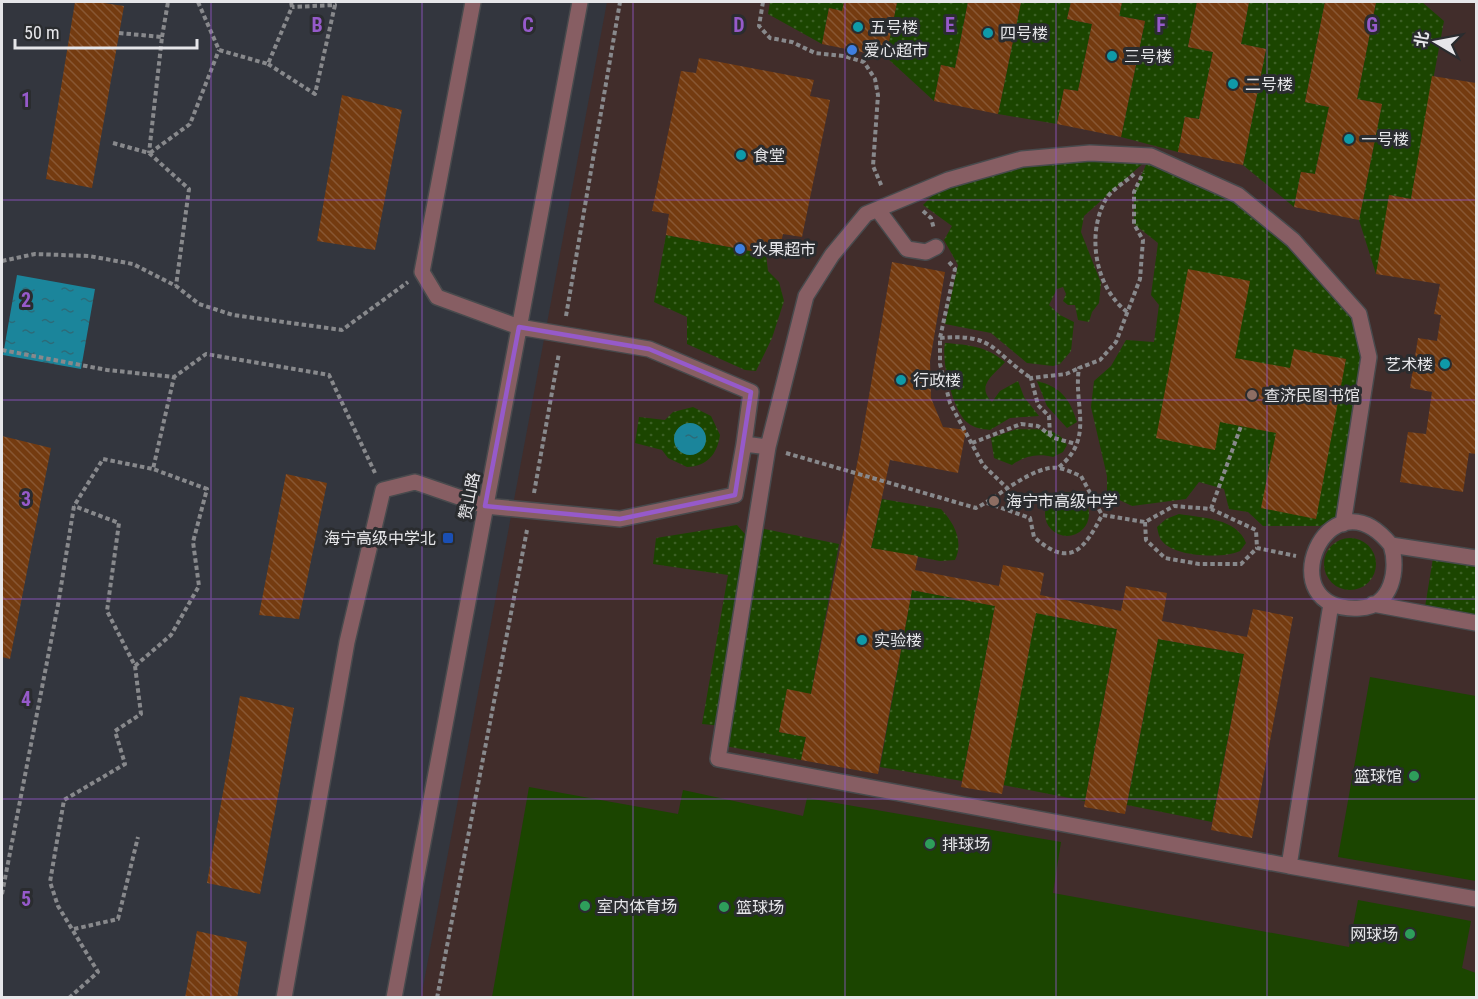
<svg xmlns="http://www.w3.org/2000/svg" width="1478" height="999" viewBox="0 0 1478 999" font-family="'Roboto Condensed','Noto Sans SC',sans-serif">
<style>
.built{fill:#33363e}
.education{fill:#412d2b}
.grass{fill:url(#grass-dots)}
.pitch{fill:#1b4500}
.water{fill:url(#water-ripples)}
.building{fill:url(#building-back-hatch)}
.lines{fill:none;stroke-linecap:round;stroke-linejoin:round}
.minor-casing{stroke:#484a4d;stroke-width:18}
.path{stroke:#88898c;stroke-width:4;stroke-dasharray:4.5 3;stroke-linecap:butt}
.minor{stroke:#875e63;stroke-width:15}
.marked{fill:none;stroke:#965aca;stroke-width:4.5;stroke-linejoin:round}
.grid{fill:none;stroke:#965aca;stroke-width:1.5;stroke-opacity:0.55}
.culture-dot{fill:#0f9aa8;stroke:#2a2c2f;stroke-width:2}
.shop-dot{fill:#3f7fe0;stroke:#2a2c2f;stroke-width:2}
.education-dot{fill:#8d6e63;stroke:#2a2c2f;stroke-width:2}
.transit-dot{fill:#1a4fb4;stroke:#2a2c2f;stroke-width:2}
.leisure-dot{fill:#2e9e5b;stroke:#2a2c2f;stroke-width:2}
.labels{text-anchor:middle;stroke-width:6;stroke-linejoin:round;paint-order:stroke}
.poi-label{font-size:16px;fill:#e6e6e9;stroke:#2a2c2f;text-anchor:start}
.street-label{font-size:16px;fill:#e6e6e9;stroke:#2a2c2f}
.grid-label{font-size:20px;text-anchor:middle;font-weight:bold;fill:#965aca;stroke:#2a2c2f;stroke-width:6;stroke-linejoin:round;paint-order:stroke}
</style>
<defs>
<pattern id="grass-dots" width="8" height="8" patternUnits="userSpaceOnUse" patternTransform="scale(1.5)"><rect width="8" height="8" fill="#1b4500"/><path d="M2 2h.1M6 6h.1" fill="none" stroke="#3c6025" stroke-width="1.8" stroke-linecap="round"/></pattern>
<pattern id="water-ripples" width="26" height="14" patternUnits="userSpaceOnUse" patternTransform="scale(1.5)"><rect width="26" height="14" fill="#1b859b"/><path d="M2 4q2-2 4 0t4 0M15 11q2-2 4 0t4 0" fill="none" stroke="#2c6b79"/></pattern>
<pattern id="building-back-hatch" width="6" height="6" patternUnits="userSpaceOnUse" patternTransform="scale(1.5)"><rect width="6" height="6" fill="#743b10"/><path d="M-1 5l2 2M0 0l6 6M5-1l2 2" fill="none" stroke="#885733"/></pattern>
</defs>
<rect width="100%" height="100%" fill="#2a2c2f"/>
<path class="built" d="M2,2H1476V997L2,998Z"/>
<path class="education" d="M607,2H1476V997L421,998Z"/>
<path class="grass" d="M770,2H844L842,11L829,8L822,44L768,14Z
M897,2H968L955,68L941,65L934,101L886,57Z
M1021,2H1071L1067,19L1092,24L1078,91L1064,89L1057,124L998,114Z
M1122,2H1197L1188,47L1213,52L1199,119L1185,117L1178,152L1121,137L1145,21L1119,16Z
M1249,2H1325L1305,102L1329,107L1315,174L1301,172L1294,207L1243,165L1266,49L1241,44Z
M1376,2H1422L1444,21L1411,199L1390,195L1376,274L1359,220L1382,104L1357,99Z
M1151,156L1238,195L1359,314L1369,357L1345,512L1320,526H1263L1248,512L1229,509L1224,489L1199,482L1186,499L1132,506L1107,494V476L1091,407L1094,381L1111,366L1126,340L1154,342L1159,305L1151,295L1158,243L1134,224V192L1149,158L1084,216L1081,232L1101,283L1099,303L1092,312L1089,322L1078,320L1075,305H1068L1063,301L1066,294L1063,287L1057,289L1049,305L1060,315L1074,322L1071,351L1060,364L1053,366L1027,363L991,333L945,324L958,265L944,240L952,226L923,205L948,180L1022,159Z
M666,235L766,254L768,271L779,282L784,301L772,338L756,371L745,370L687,344V317L654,302Z
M945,343C969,345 986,346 1005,362C995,374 975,385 992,402L1000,391L1018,381L1024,397L1039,416L1010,418L990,430C982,429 974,428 968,423C953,412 941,361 945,343Z
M1037,381C1061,387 1070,399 1077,422L1067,428L1047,406Z
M693,407L711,416L720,435C717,455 707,466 687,467L668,458L662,450L635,443L639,417L665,420L673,412Z
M1017,429C1037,430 1057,426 1067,445L1063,452L1053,457C1038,453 1024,456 1012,465L994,458L991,438Z
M1045 514a22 22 0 1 1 44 0a22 22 0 1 1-44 0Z
M882,499L941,509C954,523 964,541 955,560L940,561L871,548Z
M1179,514C1202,518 1237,518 1246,543L1240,551C1223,559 1174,557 1162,541C1159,538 1158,531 1157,527L1166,519Z
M737,525L752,542L755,527L839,544L811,694L787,690L779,732L806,737L801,760L720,745L723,726L702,724L728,575L653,564L656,538Z
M1324 564a26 26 0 1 1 52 0a26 26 0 1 1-52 0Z
M1434,552L1476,558V623L1424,613Z
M912,590L995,606L962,781L880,767Z
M1036,613L1117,629L1085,801L1003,785Z
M1158,639L1244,654L1212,822L1127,805Z"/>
<path class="pitch" d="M1370,677L1476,696V881L1338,857Z
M529,787L678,814L683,790L803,816L807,798L1061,842L1053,893L1349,947L1358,900L1471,921L1462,968L1476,973V997H492Z"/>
<path class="water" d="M17,275L95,289L81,369L3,355Z
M674 439a16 16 0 1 1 32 0a16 16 0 1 1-32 0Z"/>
<path class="building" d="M75,2H97L124,6L92,188L46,179Z
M844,2H897L886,57L822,44L829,8L842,11Z
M968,2H1021L998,114L934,101L941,65L955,68Z
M1071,2H1122L1119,16L1145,21L1121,137L1057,124L1064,89L1078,91L1092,24L1067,19Z
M1197,2H1249L1241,44L1266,49L1243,165L1178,152L1185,117L1199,119L1213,52L1188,47Z
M1325,2H1376L1357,99L1382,104L1359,220L1294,207L1301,172L1315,174L1329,107L1305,102Z
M699,58L814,80L810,96L830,100L802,237L783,234L778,256L666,235L669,214L652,211L681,71L696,73Z
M1432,76L1476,83V454L1469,453L1463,492L1400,482L1408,432L1426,434L1432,392L1410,388L1418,338L1437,341L1441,315L1434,314L1440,284L1376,274L1389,195L1411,199Z
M342,95L402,110L375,250L317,241Z
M892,262L945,272L930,361L931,398L943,427L966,430L958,473L890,460L871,548L918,556L915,570L999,586L1003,565L1044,573L1040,595L1121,611L1126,586L1167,593L1162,621L1247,637L1253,609L1293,617L1252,838L1211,830L1244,654L1158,639L1125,814L1084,807L1117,629L1036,613L1002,794L961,787L995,606L912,590L878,774L801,760L806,737L779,732L787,689L811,694L859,454Z
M1188,269L1250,281L1235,358L1290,368L1294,349L1346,359L1316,519L1261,508L1276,433L1220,422L1215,450L1156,438Z
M2,436L51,448L10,659L2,657Z
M286,474L327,483L299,619L259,615Z
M240,696L294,708L260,894L207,883Z
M197,931L247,942L237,998H185Z"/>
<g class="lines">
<defs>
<path id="minor" d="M473,2L422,272L437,297L519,327L649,349L751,392L744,444L768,447L806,296L832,255L866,214L948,180L1022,159L1090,153L1151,156L1238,195L1293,240L1359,314L1369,357L1343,524
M878,210L907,249L926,252L936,247
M768,447L718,759L1289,866L1331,604
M1391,545C1399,569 1392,607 1360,608C1266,614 1327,466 1391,545L1476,558
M1373,604L1476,623
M1289,866L1476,899
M284,998L347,642L383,490L415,482L485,506L620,519L735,495L744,444
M394,998L580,2"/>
</defs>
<use href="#minor" class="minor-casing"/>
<path class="path" d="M198,2L219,50L268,64L292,7L291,2
M763,2L759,26L770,38L792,42L815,53L844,56L864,62L875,79L878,95L873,166L882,187
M119,33L162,37L149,153
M162,37L168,2
M268,64L315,94L335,5L292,7
M113,143L149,153L189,189L176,286
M150,153L190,124L219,50
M923,211L931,218L934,229
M2,261L35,254L89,256L133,264L176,286L199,304L233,315L342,330L408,282
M949,262L955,269L940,338V364L950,403L983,465L1006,487
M1127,312C1095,287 1086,234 1106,199C1112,189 1126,182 1134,174
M566,316L620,2
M940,338C995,333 992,352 1031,378
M2,350L107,370L174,377L206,354L329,375L375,473
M1050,435L1049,416L1038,405L1031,378L1066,374L1079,368
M972,443L1021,424L1038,426L1054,438L1076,444
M786,453L976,508C997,498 1034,464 1059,468C1066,469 1075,474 1081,476L1102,515L1145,522L1174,506L1211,509L1256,530L1257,548L1296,556
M1059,467C1095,438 1073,405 1079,368L1100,360L1116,342L1140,279L1143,240L1134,224V192L1143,173
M534,493L559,353
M987,503L1030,518L1034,537C1070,569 1084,550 1102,515
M1211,509L1241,426
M1145,522L1146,540L1165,558L1199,564H1241L1257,548
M135,666L171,635L199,586L193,542L207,489L153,469L174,377
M2,894L58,605L74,506L103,459L153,469
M74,929L118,919L138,837
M69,998L98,972L58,906L50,882L64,800L125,764L115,731L141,714L135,666L107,611L119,523L74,506
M437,998L527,530"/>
<use href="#minor" class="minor"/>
</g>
<path class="marked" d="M519,327L649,349L751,392L735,495L620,519L485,506Z"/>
<path class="grid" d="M211,2V998M422,2V998M633,2V998M845,2V998M1056,2V998M1267,2V998M2,200H1476M2,400H1476M2,599H1476M2,799H1476"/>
<g class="culture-dot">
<circle cx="858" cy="27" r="6"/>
<circle cx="988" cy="33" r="6"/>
<circle cx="1112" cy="56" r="6"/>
<circle cx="1233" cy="84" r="6"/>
<circle cx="1349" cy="139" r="6"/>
<circle cx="741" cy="155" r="6"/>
<circle cx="1445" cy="364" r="6"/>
<circle cx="901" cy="380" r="6"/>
<circle cx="862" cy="640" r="6"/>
</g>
<g class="shop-dot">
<circle cx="852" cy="50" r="6"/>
<circle cx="740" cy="249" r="6"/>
</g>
<g class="education-dot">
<circle cx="1252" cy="395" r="6"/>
<circle cx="994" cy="501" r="6"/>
</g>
<rect class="transit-dot" x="442" y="532" width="12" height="12" rx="3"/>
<g class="leisure-dot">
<circle cx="1414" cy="776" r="6"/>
<circle cx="930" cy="844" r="6"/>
<circle cx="585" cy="906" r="6"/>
<circle cx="724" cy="907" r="6"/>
<circle cx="1410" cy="934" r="6"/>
</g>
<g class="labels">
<g class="poi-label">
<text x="870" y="33">五号楼</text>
<text x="1000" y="39">四号楼</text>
<text x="864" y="56">爱心超市</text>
<text x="1124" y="62">三号楼</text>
<text x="1245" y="90">二号楼</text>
<text x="1361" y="145">一号楼</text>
<text x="753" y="161">食堂</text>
<text x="752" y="255">水果超市</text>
<text x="1433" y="370" text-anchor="end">艺术楼</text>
<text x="913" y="386">行政楼</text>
<text x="1264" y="401">查济民图书馆</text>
<text x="1006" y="507">海宁市高级中学</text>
<text x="436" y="544" text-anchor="end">海宁高级中学北</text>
<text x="874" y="646">实验楼</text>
<text x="1402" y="782" text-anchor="end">篮球馆</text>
<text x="942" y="850">排球场</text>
<text x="597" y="912">室内体育场</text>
<text x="736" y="913">篮球场</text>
<text x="1398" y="940" text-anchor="end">网球场</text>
</g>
<g class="street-label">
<text transform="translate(469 496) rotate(-79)" y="6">赞山路</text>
</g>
</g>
<g class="grid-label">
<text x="317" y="32">B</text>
<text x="528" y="32">C</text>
<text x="739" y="32">D</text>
<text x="950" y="32">E</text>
<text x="1161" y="32">F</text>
<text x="1372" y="32">G</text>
<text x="26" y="107">1</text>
<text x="26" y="307">2</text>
<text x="26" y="506">3</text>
<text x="26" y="706">4</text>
<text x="26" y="906">5</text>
</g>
<rect width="1478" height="999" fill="none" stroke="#e6e6e9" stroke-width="6"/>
<g transform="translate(1436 42) rotate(280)" stroke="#2a2c2f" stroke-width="4.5" paint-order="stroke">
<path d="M0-4.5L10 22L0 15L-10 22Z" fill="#e6e6e9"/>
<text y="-9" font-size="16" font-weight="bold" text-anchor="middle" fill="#e6e6e9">北</text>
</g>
<path d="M15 39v9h182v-9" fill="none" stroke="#e6e6e9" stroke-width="3"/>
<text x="24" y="39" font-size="18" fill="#e6e6e9" stroke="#2a2c2f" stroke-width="4.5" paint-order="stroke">50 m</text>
</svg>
